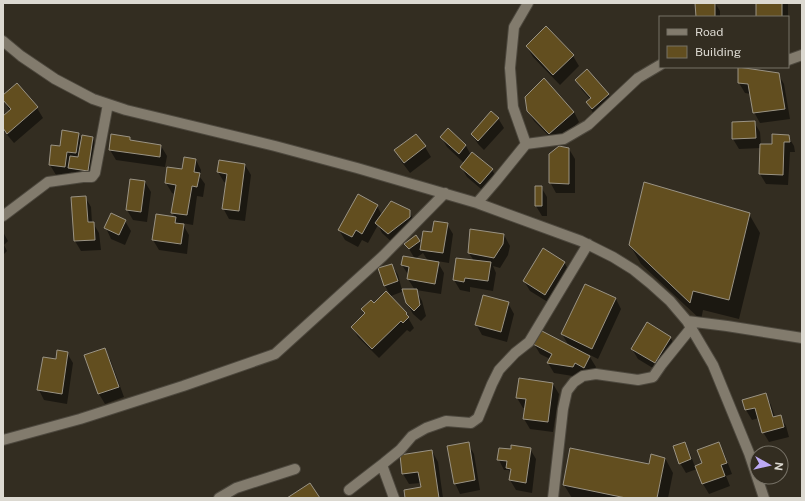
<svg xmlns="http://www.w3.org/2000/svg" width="805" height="501" viewBox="0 0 805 501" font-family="'Public Sans',sans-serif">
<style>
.shadow{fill:#0007}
.building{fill:#624e1f;stroke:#9a9384}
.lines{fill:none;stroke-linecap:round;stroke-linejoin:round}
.minor-casing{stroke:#4d483e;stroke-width:12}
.minor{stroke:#827b6d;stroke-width:10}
</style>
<rect width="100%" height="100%" fill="#332d21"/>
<path class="shadow" d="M696,3H715L720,11V17H697Z
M753,3H788V17H757V4H754Z
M546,27L573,56L579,66L560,85L533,57L527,47Z
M778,74L784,84L790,119L760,123L754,112L751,94L745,93L739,83Z
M576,80L608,94L614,104L598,119L593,113L587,102L590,99L582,90Z
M17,84L37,108L43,118L14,143L3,130V117L10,111L3,99V97Z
M528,111L574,112L579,122L556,143L534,121Z
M491,112L498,118L504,128L484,150L478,144L472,134Z
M754,122L760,132L761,145H773L788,136L794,146L795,152H790L788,185L766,184L760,174L761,148L739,149L733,139V123Z
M448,130L466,146L471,155L492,170L498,180L487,194L467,177L461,167L464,163L447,147L441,137Z
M78,133L82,140L92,138L98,148L93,181L75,178L71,172V177L56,175L50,165Z
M130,138L132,142L161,146L167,156L165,167L116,160L110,150Z
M425,147L431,157L410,173L401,161L396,151Z
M569,149L575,159V193H556L550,182Z
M196,160L201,170L200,177L205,184L203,197L197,196L193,225L182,223L189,235L187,254L159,250L153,240L175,218L172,212L175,194L172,193L166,183L168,168L183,171Z
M245,165L251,175L245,221L229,219L223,208L226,183L224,182L218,172Z
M131,180L145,182L151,192L147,222L133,220L127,210Z
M541,187L547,197V216H542L536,206Z
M85,197L91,207L92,223H93L99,233L101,250L81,251L75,241Z
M377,206L382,215L409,211L415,222L394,244L382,233L378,225L368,243L362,240L358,247L345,240L339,230Z
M749,214L760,233L739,319L703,310L701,320L641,264L630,245Z
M125,221L131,231L125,245L111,239L106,228Z
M447,224L453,234L449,263L437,261L444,273L441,294L416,290L422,301L426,316L421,321L413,314L407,303L404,291L391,296L385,286L392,265L398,275L402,290H415L408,279L409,276L402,265L428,261L423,253L415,259L406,244L419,241L422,246L433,233Z
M3,232L8,241L4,245L7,251L3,255Z
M504,235L510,246L508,255L500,268L493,266L496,273L493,291L470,287V292L460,290L454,280L457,259L474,261L469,253Z
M564,262L570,273L551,304L530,291L524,281Z
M586,285L616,299L621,309L598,359L588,354L596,367L590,377H579L554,373L548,363L550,359L540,354L534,344L569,346L562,334Z
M508,303L514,314L507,342L482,335L476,324Z
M374,304L406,314L414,328L410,332L407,330L379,358L358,337L352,327L365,314L362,309Z
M670,337L676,347L661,373L638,359L632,349Z
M104,349L110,359L124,397L105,404L99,394L85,356Z
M67,353L73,363L67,404L44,400L39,390Z
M553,384L559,394L553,432L530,429L524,419L525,408H523L517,398Z
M766,395L771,405L775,417L780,416L786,426L789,437L769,442L763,432L759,418L752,420L746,410L744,400Z
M685,443L690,453L695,467L703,464L718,443L724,453L732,474L726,476L730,486L709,494L703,484L697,469L686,473L680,463Z
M468,444L474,454L480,490L460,494L455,483Z
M530,449L536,459L532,493L516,490L510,480L511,474L509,470H504L499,460L512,451Z
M432,451L438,462L443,498H406L422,488L421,483L409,484L403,474L401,456Z
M665,458L673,473L668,498H572L564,485L650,466Z"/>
<path class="building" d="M695,3H715V17H696Z
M756,3H782V17H756Z
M546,26L574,55L553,75L526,46Z
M738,67L779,73L785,109L753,113L748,84L738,83Z
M587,69L609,94L592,109L586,102L591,98L575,80Z
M544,78L574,112L549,134L527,111L525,97Z
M17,83L38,107L7,134L3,128V116L11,109L3,100V95Z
M491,111L499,118L478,141L471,134Z
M755,121L756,138L732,139V122Z
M448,128L466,145L459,154L440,137Z
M62,130L79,133L76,153L67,152L65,167L49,165L51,145L60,146Z
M111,134L130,137V140L161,145L160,157L109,150Z
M416,134L426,146L404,163L394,150Z
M772,134L789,135L790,142H784L783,175L759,174L760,144H772Z
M82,135L93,137L88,171L68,168L70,156L78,157Z
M559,146L569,148V184L549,183V154Z
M472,152L493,169L480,184L460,167Z
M184,157L196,159L194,172L200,173L197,187L192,186L187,215L171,213L176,185L165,183L167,167L182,169Z
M219,160L245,164L239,211L222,209L227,174L217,172Z
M130,179L145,181L141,212L126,210Z
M644,182L750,213L729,300L693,291L690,303L629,245Z
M535,186H542V206H535Z
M358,194L378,205L362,234L356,230L352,237L338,230Z
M86,196L88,222H94L95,240L74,241L71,197Z
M391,201L410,210V217L388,234L375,223Z
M111,213L126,220L119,235L104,228Z
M156,214L176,217L175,223L184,224L181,244L152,240Z
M434,221L448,223L443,253L420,250L423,231L432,232Z
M470,229L504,234L503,244L494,258L468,253Z
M416,235L420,241L409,249L404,244Z
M543,248L565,262L545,295L523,281Z
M403,256L439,262L435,284L407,279L409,267L401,265Z
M456,258L491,262L488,281L465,278L464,282L453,280Z
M392,264L398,281L384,286L378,268Z
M585,284L616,298L592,349L561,334Z
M402,289H417L420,305L414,311L406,303Z
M386,291L407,313L406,314L409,317L403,323L401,321L372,349L351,327L365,313L361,309L371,300L374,303Z
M483,295L509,302L501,332L475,325Z
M647,322L671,337L655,363L631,349Z
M540,330L590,356L584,368L575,363L573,367L547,363L552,354L533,344Z
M105,348L119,387L98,394L84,355Z
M57,350L68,352L62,394L37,390L43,357L56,359Z
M519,378L553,383L548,422L523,419L526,399L516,398Z
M766,393L773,417L781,415L784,427L762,433L755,408L745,410L742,400Z
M469,442L475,480L454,484L447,446Z
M685,442L691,459L679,464L673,446Z
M719,442L727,463L721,465L725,476L702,484L695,466L702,463L697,450Z
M511,445L531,448L526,483L509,480L511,469L506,468L507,461L497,460L499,448L511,449Z
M570,448L649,464L651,454L665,458L657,498H626L563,485Z
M432,450L439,498H405L404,490L421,487L418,472L402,474L400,455Z
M310,483L320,498H287Z"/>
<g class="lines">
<defs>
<path id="minor" d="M3,41L21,56L55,79L93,99L126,110L275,146L357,168L477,203L581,241L613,257L634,270L650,283L670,301L687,321L713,365L749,453L764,498
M788,60L802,55
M526,144L513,107L510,68L514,27L528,3
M477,203L496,181L526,144L564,139L588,125L638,78L660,65
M3,216L48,182L83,177H92L95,173L108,104
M687,321L727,326L802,338
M3,440L80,419L183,386L275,354L383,256L445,193
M382,465L394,498
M349,490L384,463L400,450L412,436L426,428L446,421L471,423L478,418L492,384L499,370L515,353L529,342L588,244
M219,498L236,488L295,469
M553,498L563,409L567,391L574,382L583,376L596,374L638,380L653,377L662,364L691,328"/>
</defs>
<use href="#minor" class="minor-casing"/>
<use href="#minor" class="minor"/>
</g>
<rect width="805" height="501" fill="none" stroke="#dcd9d1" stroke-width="8"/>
<rect x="659" y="16" width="130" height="52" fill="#332d21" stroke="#777267"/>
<rect x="667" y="29" width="20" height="6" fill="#827b6d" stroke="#777267"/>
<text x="695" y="36" font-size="12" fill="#dcd9d1">Road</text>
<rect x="667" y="46" width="20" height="12" fill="#624e1f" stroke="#777267"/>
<text x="695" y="56" font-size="12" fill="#dcd9d1">Building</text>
<g transform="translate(769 465) rotate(98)"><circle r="19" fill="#332d21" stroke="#777267"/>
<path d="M0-3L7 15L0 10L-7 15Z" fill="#bca9f5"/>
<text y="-6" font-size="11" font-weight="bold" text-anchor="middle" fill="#dcd9d1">N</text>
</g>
</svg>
